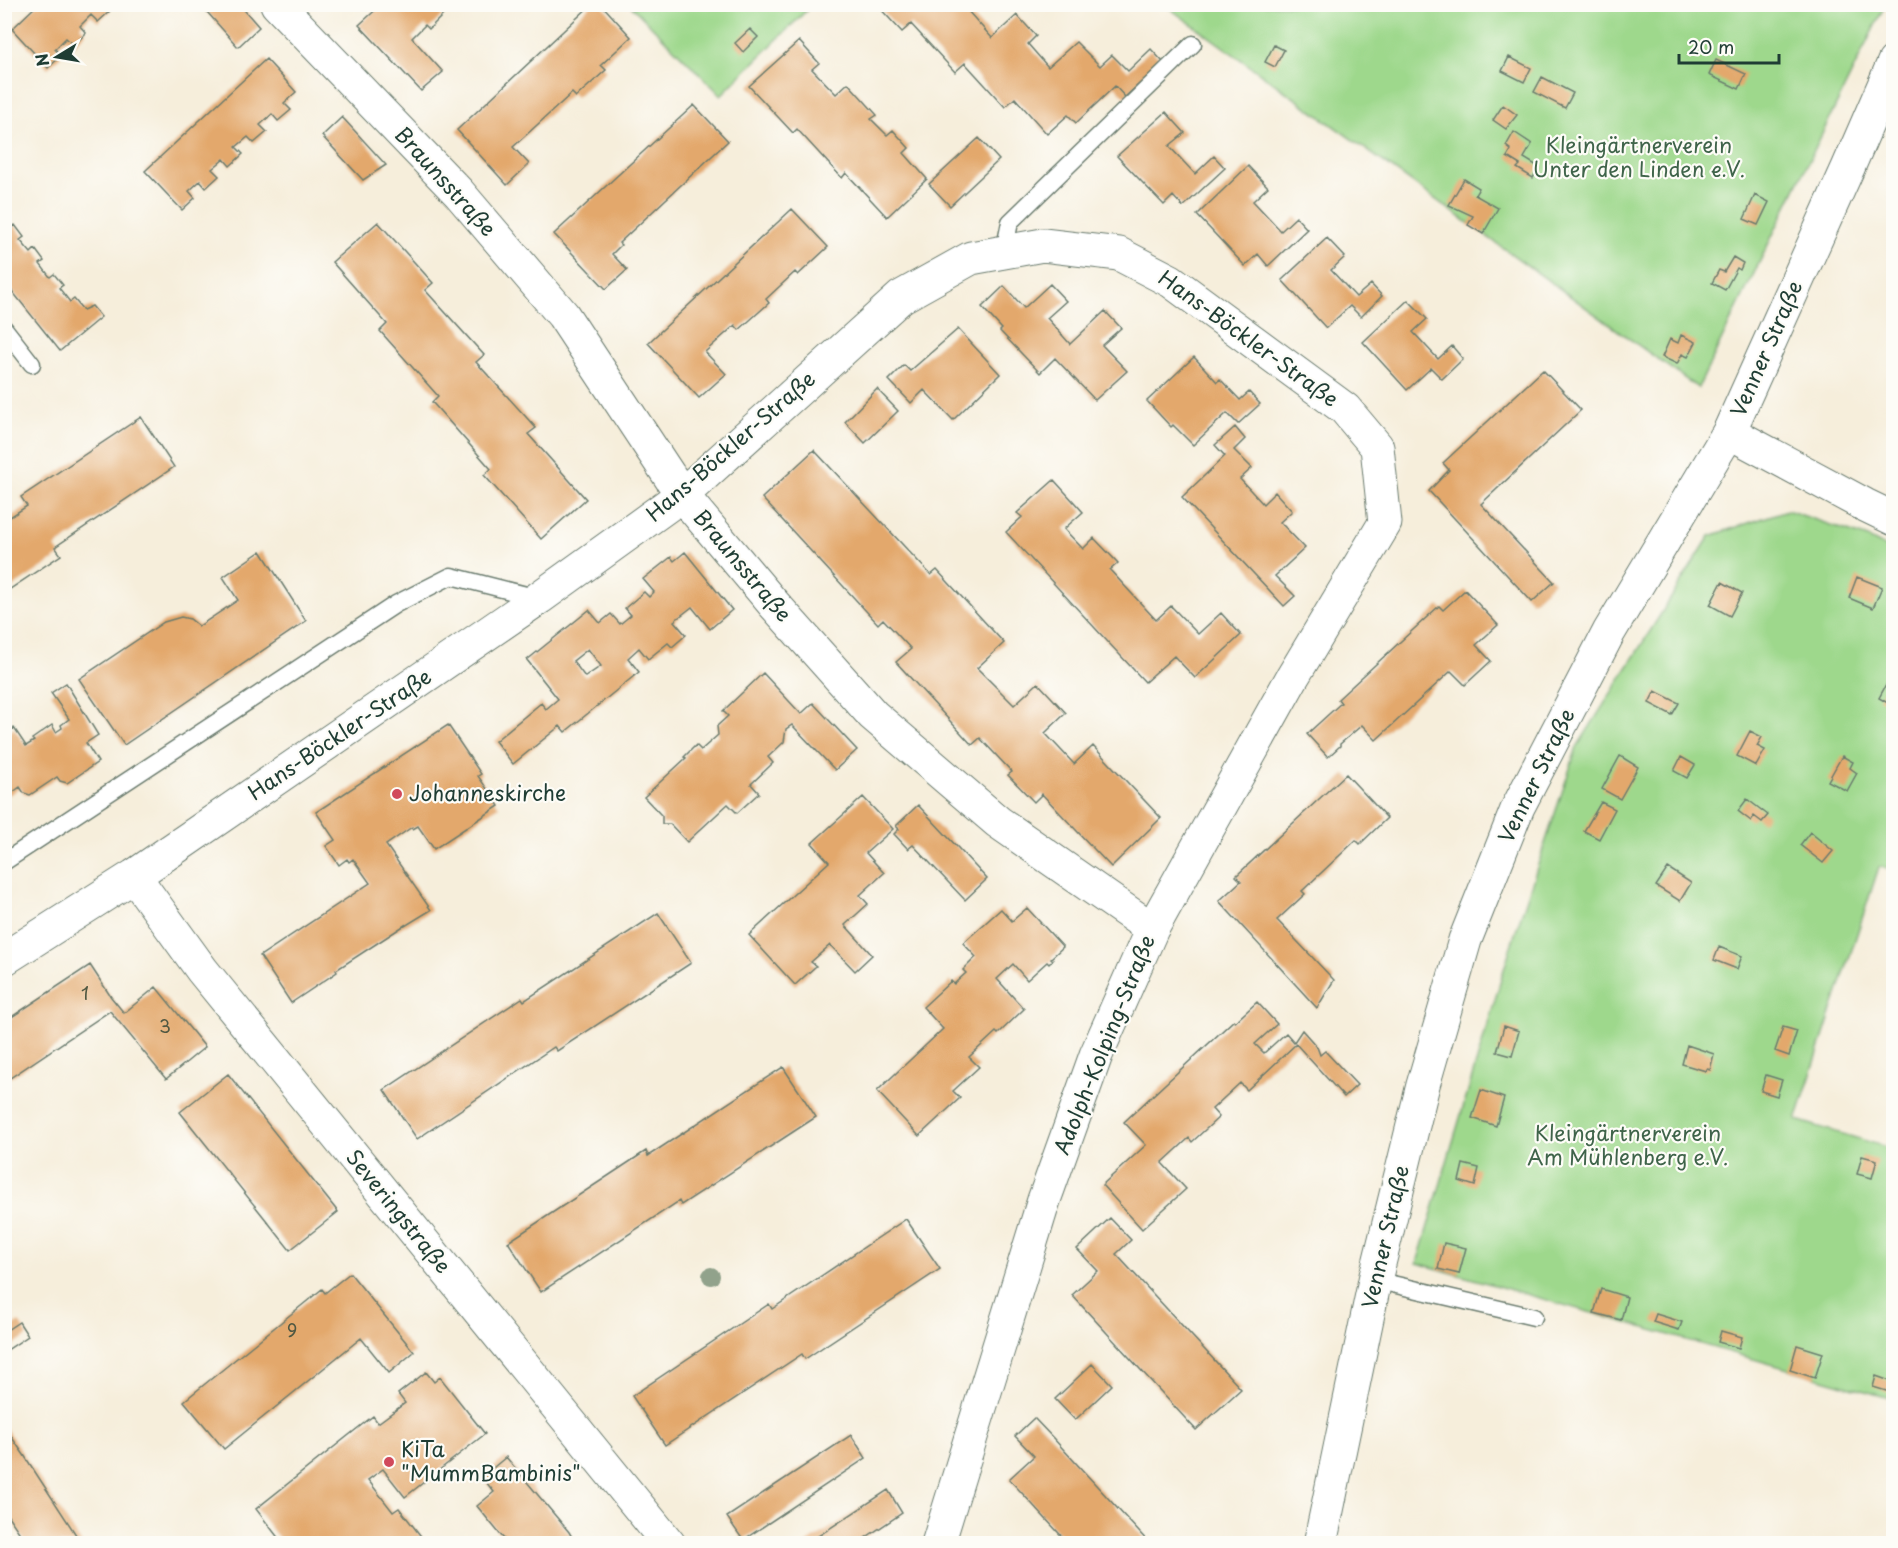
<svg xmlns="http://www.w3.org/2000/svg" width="1898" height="1548" viewBox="0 0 1898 1548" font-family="'Playpen Sans',sans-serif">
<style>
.green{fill:#9ed88c;stroke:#5e8a60;stroke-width:1.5}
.building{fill:#e3a86c;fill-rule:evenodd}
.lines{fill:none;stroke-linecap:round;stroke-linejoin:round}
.service-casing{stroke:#6a7b6e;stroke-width:19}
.minor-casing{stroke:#6a7b6e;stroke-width:35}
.tertiary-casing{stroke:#6a7b6e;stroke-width:35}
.service{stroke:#fff;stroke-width:16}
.minor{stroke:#fff;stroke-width:33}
.tertiary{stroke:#fff;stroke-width:33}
.tree{fill:#91a28b}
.poi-dot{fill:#d1495b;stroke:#fdfcf7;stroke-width:2}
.labels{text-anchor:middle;stroke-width:4.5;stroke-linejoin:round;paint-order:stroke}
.number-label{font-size:18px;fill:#505842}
.park-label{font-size:21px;fill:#3f644a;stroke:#fdfcf7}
.street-label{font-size:21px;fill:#1f3d34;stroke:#fdfcf7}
.poi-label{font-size:21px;fill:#1f3d34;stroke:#fdfcf7;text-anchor:start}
</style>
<rect width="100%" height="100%" fill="#fdfcf7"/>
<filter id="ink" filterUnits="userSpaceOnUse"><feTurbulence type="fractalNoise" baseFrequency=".0167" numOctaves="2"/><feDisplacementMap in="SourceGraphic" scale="12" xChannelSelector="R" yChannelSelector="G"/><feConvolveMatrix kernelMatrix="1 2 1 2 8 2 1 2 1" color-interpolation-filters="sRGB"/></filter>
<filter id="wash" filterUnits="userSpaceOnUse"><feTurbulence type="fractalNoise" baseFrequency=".008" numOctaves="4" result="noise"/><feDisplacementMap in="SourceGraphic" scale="24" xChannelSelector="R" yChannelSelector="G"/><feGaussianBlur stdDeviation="1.35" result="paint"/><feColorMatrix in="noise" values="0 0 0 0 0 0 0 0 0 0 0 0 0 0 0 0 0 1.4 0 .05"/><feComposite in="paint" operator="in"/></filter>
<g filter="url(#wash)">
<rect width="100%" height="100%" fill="#f6eedb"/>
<path class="green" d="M630,5H812L721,95Z
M1165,5H1885L1698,388Z
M1787,510L1868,538L1893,551V869L1879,867L1796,1120L1893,1149V1399L1417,1263L1510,949L1577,747L1710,536Z"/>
<g id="blocks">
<path class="building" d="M38,4H104L110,11L98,22L91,15L80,26L86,33L74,45L66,38L55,49L61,56L48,68L12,29Z
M200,4H239L259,27L238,47Z
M388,4H451L442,13L444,14L429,29L425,25L412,38L443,72L421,91L359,25L381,5L384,9Z
M592,4H601L631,37L601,65L606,70L576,97L572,93L513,147L529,164L507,185L457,130Z
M876,4H973L967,10L992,38L1017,15L1036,36L1028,44L1048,67L1076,42L1100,66L1112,55L1128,71L1151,49L1163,62L1125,97L1115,86L1076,123L1068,115L1047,134L1015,98L1005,107L965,63L955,72L911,24L902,32Z
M750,29L758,37L743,52L735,43Z
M799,41L819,63L812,69L836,94L848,83L877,115L871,119L887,135L893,130L909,148L904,153L927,179L887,217L846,173L842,178L797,129L793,133L749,86Z
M1274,45L1284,50L1275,67L1265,62Z
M1509,57L1531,68L1524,82L1502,71Z
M266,59L296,92L284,103L291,110L278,121L272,114L260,125L267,132L254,143L248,137L236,147L243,154L230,166L224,159L212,169L219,176L206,188L200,181L189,191L195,198L182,210L145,171Z
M1716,60L1746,74L1739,89L1709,75Z
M1542,77L1573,93L1565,108L1534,92Z
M694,105L728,141L619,243L621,245L612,254L627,270L606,289L554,234Z
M1503,105L1517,115L1506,129L1493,120Z
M1166,112L1185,133L1169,146L1195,174L1214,156L1225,168L1183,207L1173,196L1164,205L1117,156Z
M342,117L386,165L363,180L322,136Z
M1514,132L1532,144L1524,158L1539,167L1533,178L1517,168L1520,165L1507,157L1511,150L1506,146Z
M979,138L999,160L950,206L929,184Z
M1248,166L1268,187L1253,201L1281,231L1296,217L1307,229L1268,266L1258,254L1245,266L1197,215Z
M1464,179L1479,188L1475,195L1498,208L1483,234L1468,225L1473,216L1449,205Z
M1755,195L1769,202L1758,225L1744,219Z
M792,209L828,247L798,275L795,272L766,299L769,303L739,330L735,325L705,352L726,374L699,398L648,343Z
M4,220L11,228L15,225L24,237L20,240L31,253L35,249L44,261L40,264L50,277L54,274L63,285L59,288L70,302L74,299L83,310L92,306L101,317L60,351L4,281Z
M378,222L433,283L425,290L484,355L476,362L536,428L528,434L586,499L541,539L484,475L491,469L432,402L438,396L380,331L387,324L332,262Z
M1327,238L1345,257L1331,270L1356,297L1371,284L1382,296L1361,317L1350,306L1326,328L1282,280Z
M1733,257L1743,263L1740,270L1737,268L1725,290L1712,283L1719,270L1724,272Z
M1050,284L1066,301L1047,318L1070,344L1105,311L1121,328L1102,345L1127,371L1095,400L1055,358L1040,373L1000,331L1002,329L982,307L1004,286L1024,308Z
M1408,300L1427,319L1413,332L1438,359L1452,346L1463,359L1442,379L1431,368L1407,390L1363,342Z
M958,329L1000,374L953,420L924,390L911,403L889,380L904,365L910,371Z
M1681,335L1696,342L1688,357L1682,354L1677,364L1662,357L1670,339L1678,343Z
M1194,357L1217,382L1220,379L1240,400L1249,392L1260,404L1238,424L1227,413L1193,445L1173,425L1171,427L1147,401Z
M1543,370L1581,410L1481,504L1554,582L1532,602L1429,491L1449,470L1443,463Z
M877,389L898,411L865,443L845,422Z
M141,417L174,467L55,547L61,555L4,593V521L27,506L21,497Z
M1235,427L1245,439L1234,450L1252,468L1240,479L1263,504L1275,492L1292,511L1280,522L1305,548L1275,576L1295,596L1284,606L1182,497L1225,456L1215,445Z
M814,450L931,575L937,570L1004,643L977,668L1014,705L1038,683L1066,713L1045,733L1074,764L1093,746L1161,818L1111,867L1042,794L1034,802L1008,775L1012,772L980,738L972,745L896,662L911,649L883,619L878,624L762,498Z
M1054,480L1083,512L1064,529L1083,549L1094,538L1118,563L1110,570L1156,620L1171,606L1198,634L1221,613L1241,635L1195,678L1174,656L1145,682L1006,532L1022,517L1017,513Z
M261,551L306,621L124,745L79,679L164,622L181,617L190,619L199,626L238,600L223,577Z
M685,552L732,610L710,629L692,607L674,621L686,635L672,647L668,643L648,659L639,648L628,658L639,672L565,732L560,726L513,764L495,741L541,703L546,709L558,699L527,660L589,610L600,623L611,614L620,624L631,615L625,608L644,592L649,597L654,592L643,579L671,557L674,561ZM588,649L601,666L585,677L573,661Z
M1857,577L1882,587L1873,608L1849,598Z
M1722,582L1742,593L1730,616L1710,605Z
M1465,590L1498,625L1476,645L1491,661L1465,685L1451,671L1376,740L1362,725L1340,744V746L1328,757L1307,734L1341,703L1338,699L1439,606L1443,610Z
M763,673L801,714L813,703L857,750L835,770L792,725L786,729L784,742L768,757L773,763L751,784L759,793L737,813L728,804L687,842L670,824H662V816L644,797L686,758L684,757L696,745L701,750L718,735L717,726L728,716L723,711Z
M1891,676L1893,677V706L1879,698Z
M66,683L98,735L86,743L98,762L67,783L60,781L57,777L30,795L24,793L20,787L9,795L4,787V735L14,728L26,746L34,741L32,739L52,725L56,732L62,728L61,725L69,719L51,693Z
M1655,691L1679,703L1672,715L1649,703Z
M448,725L481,774L478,776L499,806L434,849L418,826L413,829L412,827L386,845L431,910L405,926V925L336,970L337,972L291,1003L260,956L370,883L353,859L349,862L347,859L339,865L326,846L335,840L316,812Z
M1750,731L1762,737L1757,746L1765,750L1756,766L1737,756Z
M1620,756L1638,767L1620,799L1602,789Z
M1842,756L1853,762L1850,768L1857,773L1847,791L1828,781Z
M1681,757L1695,765L1687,778L1674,771Z
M1346,774L1387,818L1360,844L1356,840L1302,891L1305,894L1277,920L1334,980L1317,1008L1219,901L1241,881L1236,876Z
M863,797L893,829L866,853L884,873L860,895L868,904L845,925L872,955L855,971L830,945L811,962L816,966L795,985L749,935L829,862L812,843Z
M1747,799L1768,815L1762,822L1754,816L1751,821L1738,811Z
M1601,802L1615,809L1599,839L1584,831Z
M918,805L987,879L965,900L913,845L908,849L894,834L899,829L896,826Z
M1810,832L1833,851L1823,863L1800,845Z
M1668,868L1691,883L1680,901L1656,886Z
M1027,908L1063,947L1051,958L1053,960L1049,964L1047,962L1027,980L1013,964L997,979L1024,1009L998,1034L996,1032L969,1057L979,1067L953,1091L960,1098L919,1136L877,1091L943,1029L923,1007L951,981L954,984L966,973L963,970L976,957L963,943L1001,909L1012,921Z
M658,913L691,963L557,1051L554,1047L417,1139L384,1090L522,998L524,1001Z
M1719,947L1742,956L1737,969L1714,960Z
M90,965L111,997L124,1013L156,987L205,1047L166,1079L110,1011L4,1082V1022Z
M1257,1002L1277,1024L1255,1044L1264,1053L1286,1033L1294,1042L1302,1030L1317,1047L1320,1055L1325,1051L1357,1085L1344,1097L1296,1044L1247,1090L1240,1083L1212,1109L1219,1117L1192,1142L1189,1138L1162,1163L1186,1189L1142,1229L1102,1185L1146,1145L1124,1122L1233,1021L1235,1022Z
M1504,1026L1519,1031L1512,1056L1497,1052Z
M1783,1027L1797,1031L1789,1056L1775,1051Z
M1687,1045L1714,1054L1710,1070L1707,1069L1706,1071L1682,1064Z
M783,1067L816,1117L681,1205L679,1201L541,1292L508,1242L646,1151L648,1156Z
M228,1074L338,1212L290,1250L180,1112Z
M1766,1075L1782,1080L1777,1096L1761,1091Z
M1481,1090L1504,1098L1496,1126L1472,1118Z
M1862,1156L1877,1160L1872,1178L1857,1174Z
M1463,1164L1479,1168L1475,1186L1459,1181Z
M1110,1218L1131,1240L1116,1254L1241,1389L1196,1430L1072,1295L1098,1271L1077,1249Z
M906,1219L940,1269L805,1359L802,1354L665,1445L632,1396L769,1304L772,1309Z
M1444,1243L1466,1248L1459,1274L1438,1269Z
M350,1273L414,1352L389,1373L361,1338L224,1449L184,1401L322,1289L325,1293Z
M1601,1289L1627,1297L1621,1320L1594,1313Z
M1656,1314L1682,1322L1679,1330L1653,1322Z
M19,1322L28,1336L4,1352V1332Z
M1721,1331L1742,1337L1739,1348L1718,1342Z
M1797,1345L1823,1353L1815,1378L1790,1370Z
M1092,1364L1112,1385L1075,1420L1055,1399Z
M426,1372L434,1382L440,1377L485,1434L405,1497L383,1469L368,1480L393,1512L399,1508L427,1544H283L256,1509L373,1416L378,1423L405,1403L398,1394Z
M1876,1376L1893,1382V1393L1873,1387Z
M1034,1418L1053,1438L1150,1544H1069L1009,1479L1034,1456L1015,1436Z
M4,1426L24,1455L82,1544H27L4,1510Z
M851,1435L866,1458L743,1540L727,1517Z
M506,1457L569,1532L576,1544H508L477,1506L494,1492L482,1477Z
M888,1490L902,1513L856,1544H806Z"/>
</g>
</g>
<g filter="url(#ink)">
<use href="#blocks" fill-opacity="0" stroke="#6a7b6e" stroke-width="1.5"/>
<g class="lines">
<defs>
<path id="service" d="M1004,252L1010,222L1193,44
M4,328L32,364
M4,862L396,604L451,576L538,598
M1375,1280L1534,1317"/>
<path id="minor" d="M277,4L459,193L563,315L682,495L772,602L873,715L998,822L1152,929
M1729,432L1865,505L1894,519
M134,876L202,970L669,1544
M4,959L134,876L539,598L682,495L901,297L971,258L1043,245L1119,254L1171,281L1345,409L1377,447L1385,523L1292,678L1152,929L1096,1055L1044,1200L938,1544"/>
<path id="tertiary" d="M1320,1544L1375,1280L1423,1085L1465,940L1518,807L1609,632L1729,432L1848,168L1894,62"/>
</defs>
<use href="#service" class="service-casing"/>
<use href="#minor" class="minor-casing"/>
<use href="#tertiary" class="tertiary-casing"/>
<use href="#service" class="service"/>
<use href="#minor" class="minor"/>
<use href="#tertiary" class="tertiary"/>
</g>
<circle class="tree" cx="711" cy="1276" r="9"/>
</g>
<g class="poi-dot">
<circle cx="397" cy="794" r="6"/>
<circle cx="389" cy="1462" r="6"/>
</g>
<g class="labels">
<g class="number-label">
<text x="85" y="1000">1</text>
<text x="165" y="1033">3</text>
<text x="292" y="1337">9</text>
</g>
<g class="park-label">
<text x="1639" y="153">Kleingärtnerverein<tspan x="1639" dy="24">Unter den Linden e.V.</tspan></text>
<text x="1628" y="1141">Kleingärtnerverein<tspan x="1628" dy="24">Am Mühlenberg e.V.</tspan></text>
</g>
<g class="street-label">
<text transform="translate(445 182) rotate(48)" y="7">Braunsstraße</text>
<text transform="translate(1248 339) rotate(36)" y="7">Hans-Böckler-Straße</text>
<text transform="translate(1767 349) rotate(-66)" y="7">Venner Straße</text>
<text transform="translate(731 447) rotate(-41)" y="7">Hans-Böckler-Straße</text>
<text transform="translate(742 566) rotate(50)" y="7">Braunsstraße</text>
<text transform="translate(340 735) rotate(-34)" y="7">Hans-Böckler-Straße</text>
<text transform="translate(1537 776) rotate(-64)" y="7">Venner Straße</text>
<text transform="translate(1105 1045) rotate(-68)" y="7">Adolph-Kolping-Straße</text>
<text transform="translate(398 1212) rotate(51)" y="7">Severingstraße</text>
<text transform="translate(1386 1237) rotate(-77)" y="7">Venner Straße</text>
</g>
<g class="poi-label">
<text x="409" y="801">Johanneskirche</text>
<text x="401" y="1457">KiTa<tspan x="401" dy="24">"MummBambinis"</tspan></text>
</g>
</g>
<rect width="1898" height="1548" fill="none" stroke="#fdfcf7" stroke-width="24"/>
<g transform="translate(57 57) rotate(259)" stroke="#fdfcf7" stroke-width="4.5" paint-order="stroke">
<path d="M0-4.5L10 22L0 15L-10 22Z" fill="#1f3d34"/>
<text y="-9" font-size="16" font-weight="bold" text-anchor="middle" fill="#1f3d34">N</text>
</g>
<path d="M1679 54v9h100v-9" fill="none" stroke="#1f3d34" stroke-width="3"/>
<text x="1688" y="54" font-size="18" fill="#1f3d34" stroke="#fdfcf7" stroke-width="4.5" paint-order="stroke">20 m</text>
</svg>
